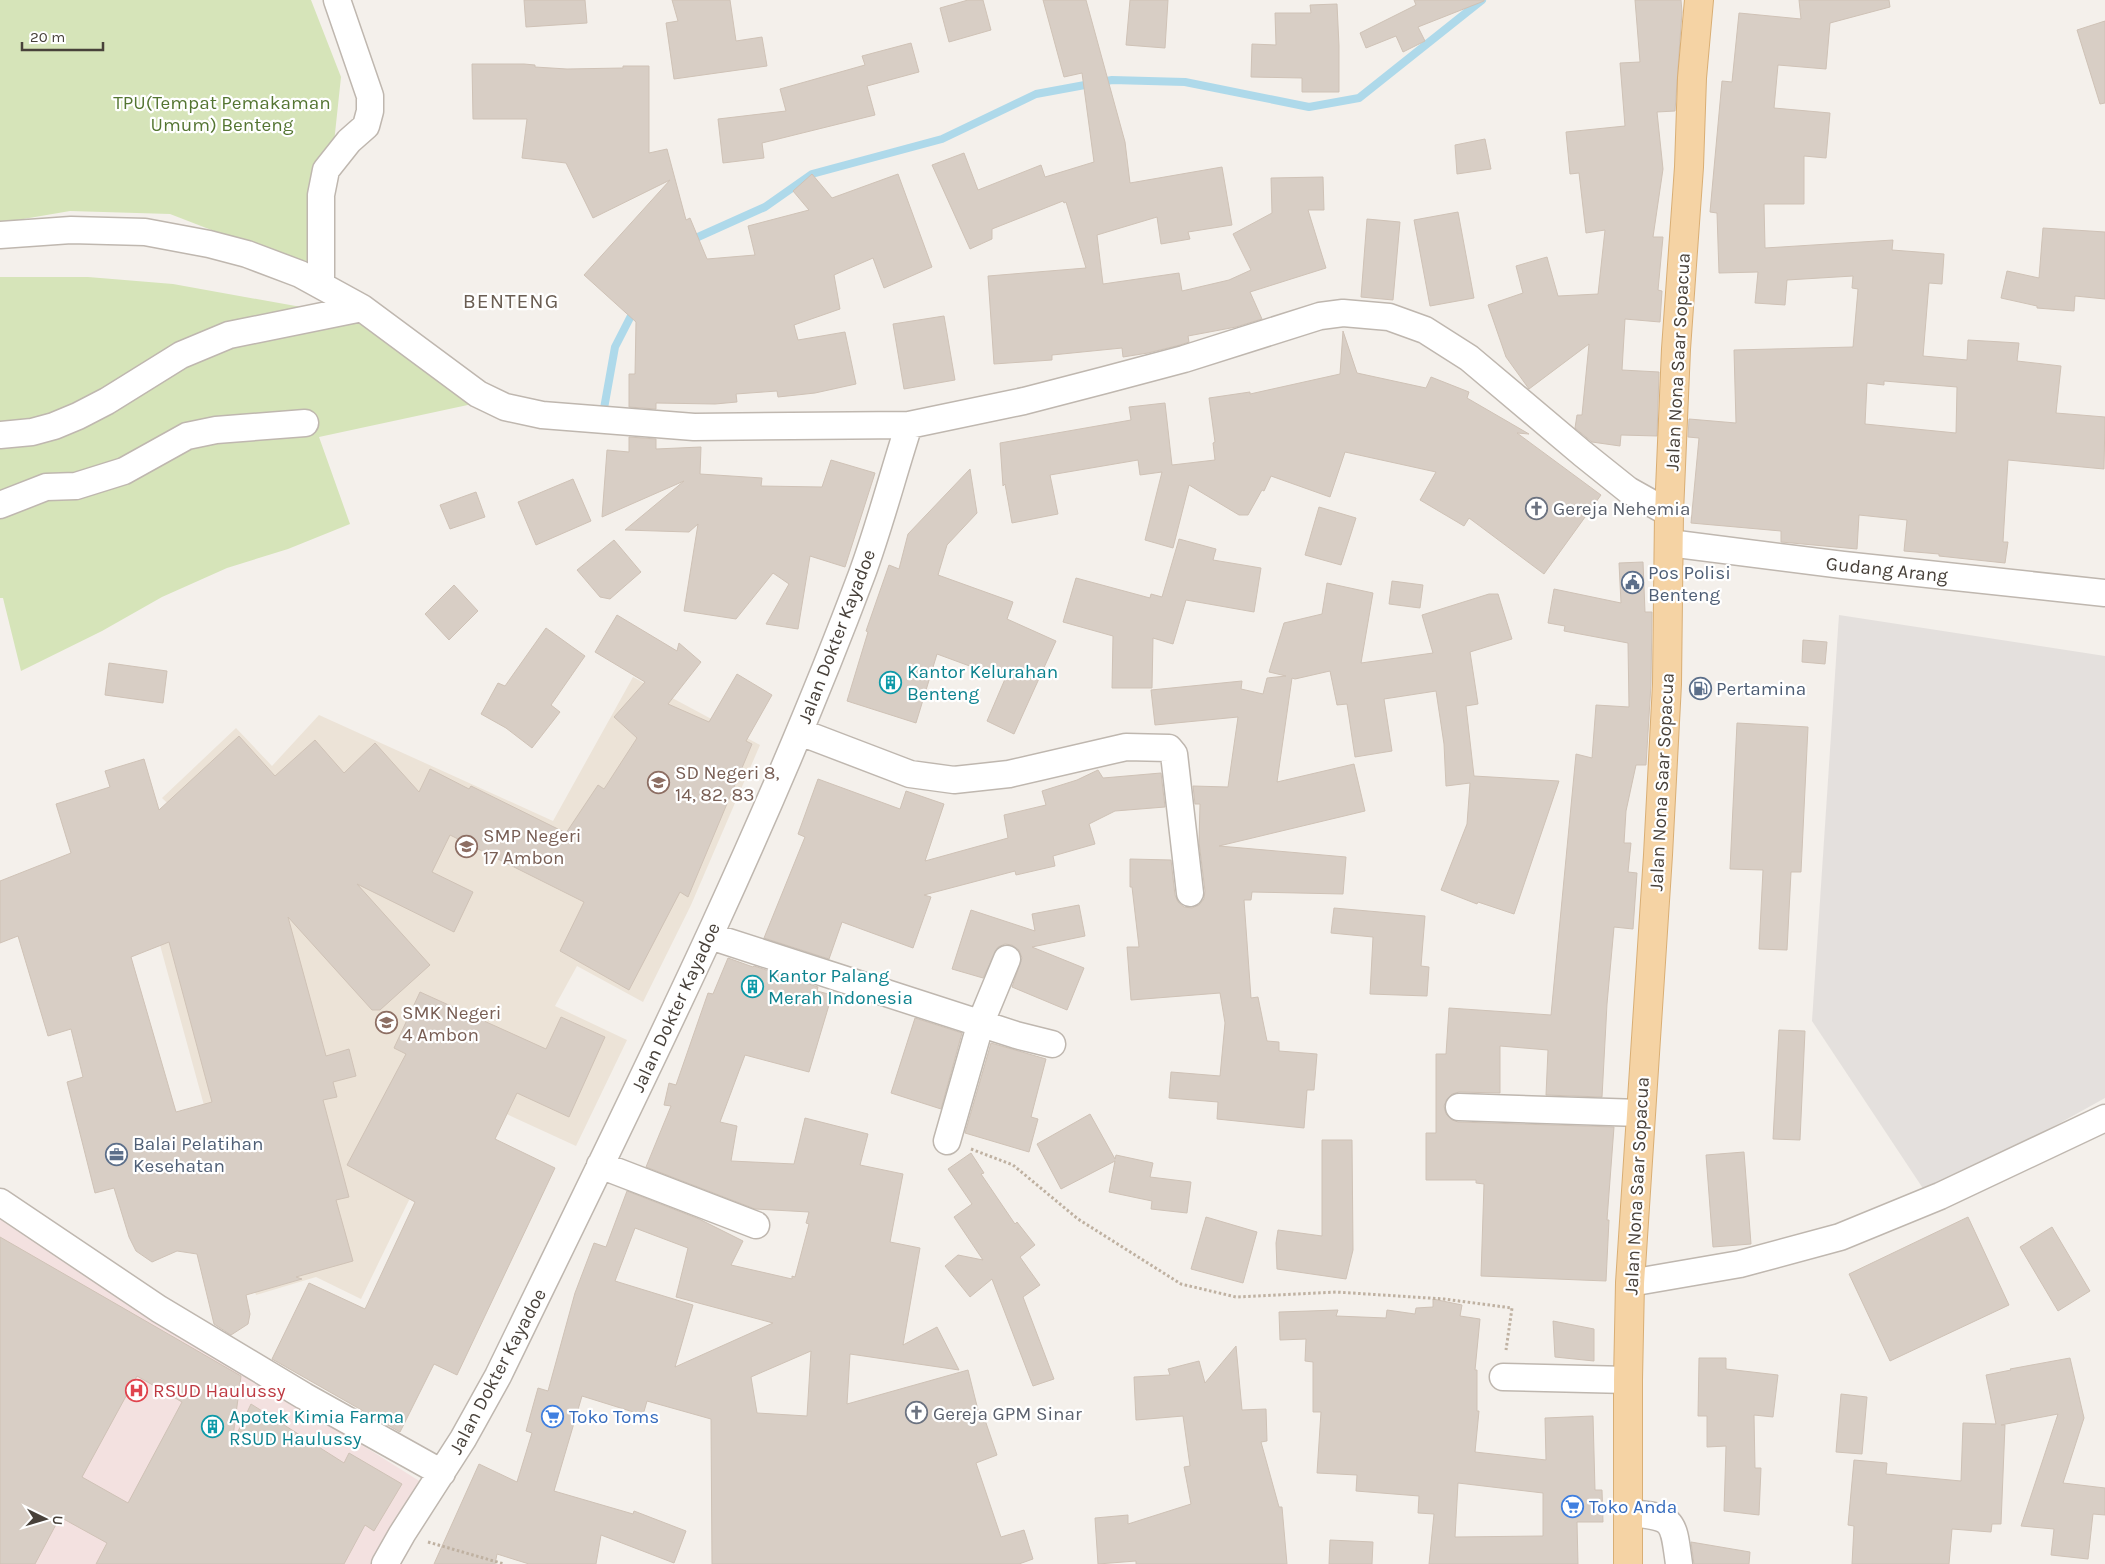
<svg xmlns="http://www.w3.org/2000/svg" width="2105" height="1564" viewBox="0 0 2105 1564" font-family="Karla,sans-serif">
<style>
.industrial{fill:#e4e0dd}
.education{fill:#ece3d7}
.medical{fill:#f3e1e0}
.green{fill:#d6e4b9}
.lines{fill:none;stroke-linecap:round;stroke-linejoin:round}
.stream{stroke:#aed9ea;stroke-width:8}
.building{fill:#d8cec5;stroke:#cfc2b6;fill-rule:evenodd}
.minor-casing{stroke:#bfb7af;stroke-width:29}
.major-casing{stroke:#d9ae74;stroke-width:30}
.path{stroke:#bfb1a1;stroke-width:3;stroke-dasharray:2.5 2.5;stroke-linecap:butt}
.minor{stroke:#fff;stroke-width:26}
.major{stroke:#f5d3a4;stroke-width:28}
.labels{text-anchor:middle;stroke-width:4.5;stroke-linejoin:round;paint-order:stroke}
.park-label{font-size:19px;fill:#547532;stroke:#fff}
.street-label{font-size:19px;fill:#48413a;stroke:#fff}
.worship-label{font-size:19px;fill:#5b616d;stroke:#fff;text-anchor:start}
.service-label{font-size:19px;fill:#4e5e75;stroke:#fff;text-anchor:start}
.culture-label{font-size:19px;fill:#0d838f;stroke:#fff;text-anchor:start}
.education-label{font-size:19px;fill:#785e54;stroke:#fff;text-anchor:start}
.health-label{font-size:19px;fill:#be3a42;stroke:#fff;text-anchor:start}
.shop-label{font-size:19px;fill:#366cbe;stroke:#fff;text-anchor:start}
.quarter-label{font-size:21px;letter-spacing:1px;fill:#6a5d52;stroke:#fff}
</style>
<rect width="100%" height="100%" fill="#f4f0eb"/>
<path class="industrial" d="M1839,615L2105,656V1098L1928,1196L1812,1021Z"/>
<path class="education" d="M633,677L760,745L691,905L643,1002L577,966L555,1006L627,1040L576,1146L461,1093L361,1299L316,1277L256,1295L160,945L216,928L182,817L162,798L236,728L272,766L319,715L553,821Z"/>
<path class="medical" d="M0,1218L421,1482L376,1564H0Z"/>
<path class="green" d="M0,0H311L341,77L328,199V266L271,253L170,214L70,211L0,223Z
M0,277H88L173,284L357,317L477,403L319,437L350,524L288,549L227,568L162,597L102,631L21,671L3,598H0Z"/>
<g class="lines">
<path class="stream" d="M692,243L698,237L765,207L812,174L942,139L1036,94L1112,80L1185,82L1309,107L1359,98L1482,0
M603,414L615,347L634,310"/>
</g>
<path class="building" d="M524,0H585L587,23L526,27Z
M672,0H730L736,41L762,37L767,66L674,79L666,23L678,21Z
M968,0H983L991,30L949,42L940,8Z
M1043,0H1086L1125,142L1130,183L1222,167L1232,225L1188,232L1190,239L1161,244L1157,217L1097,235L1103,284L1179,273L1182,291L1229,280L1251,270L1233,234L1272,213L1271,178L1323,177L1324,210H1308L1326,268L1250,292L1262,319L1236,327L1188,336L1189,342L1180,345L1148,353L1123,357L1122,348L1052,355V360L994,364L988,276L1086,268L1066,202L1064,203L1063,201L992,229V239L970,249L932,165L964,153L978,190L1041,165L1045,177L1094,162L1082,73L1064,77Z
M1130,0H1168L1165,48L1126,45Z
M1414,0H1484V1L1418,27L1425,41L1403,52L1396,36L1366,48L1360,33L1416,5Z
M1635,0H1681L1682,12L1675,111L1657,112L1663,169L1653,237H1663L1658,290L1662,291L1660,322L1625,319L1622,370L1659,372L1657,436L1621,435L1620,446L1592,442L1575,428L1577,415H1582L1589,344L1529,389L1506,357L1488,305L1523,293L1516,266L1547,257L1558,296L1598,294L1605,230L1586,233L1579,173L1570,174L1566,132L1625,126L1620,63L1640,62Z
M1799,0H1889L1890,7L1830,23L1826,69L1778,65L1774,108L1830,113L1826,158L1804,156V204H1764L1765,248L1893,240L1892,250L1944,254L1942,284L1929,283L1923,356L1967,360L1968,340L2019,343L2017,361L2061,366L2056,413L2105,417L2104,469L2008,460L2003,542H2008L2005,563L1939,556V554L1904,551L1907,520L1859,515L1857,549L1781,542V531L1691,523L1699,438L1688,437L1689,419L1736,423L1734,350L1853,347L1858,289L1852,288L1853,276L1787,280L1785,305L1755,303L1758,272L1719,273L1717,213L1710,212L1722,81L1732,82L1739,13L1801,19ZM1884,381L1957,387L1956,433L1865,424L1867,383L1884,385Z
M1337,4L1339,46V92H1302V78L1251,77L1252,44L1276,45L1275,13H1311L1310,5Z
M2105,21V103L2100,104L2077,30Z
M911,43L919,72L867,86L875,115L762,143L764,158L723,163L718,119L786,111L780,89L865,65L862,56Z
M472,64H524L535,65V67L567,69L623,68V66H649V153L667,149L686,220L690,218L707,259L755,255L748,226L809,210L793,191L812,174L832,198L898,174L932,267L884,288L873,258L834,275L840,309L794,325L798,340L845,332L856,384L815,393L778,397L777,391L736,394L737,402L715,404L656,403V409L629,407V374H635L636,322L584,275L670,180L593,218L566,163L522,158L527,119H473Z
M1485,139L1491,169L1457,174L1455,145Z
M1458,212L1474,298L1430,306L1414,220Z
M1367,219L1400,222L1393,300L1361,297Z
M2043,228L2105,232V299L2075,296L2074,311L2037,308V306L2001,298L2007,271L2039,278Z
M944,316L955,380L904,389L893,324Z
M1343,331L1357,373L1426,388L1431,377L1469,392L1467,398L1529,434L1517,433L1601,495L1544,574L1469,518L1464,526L1420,500L1436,472L1345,452L1330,497L1271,476L1264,491L1262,490L1248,515H1239L1189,485L1173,548L1145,540L1162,472L1140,475L1138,460L1050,475L1058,514L1012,523L1005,484L1003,486L1000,443L1131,420L1129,407L1165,403L1172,465L1215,460L1213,443L1215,442L1209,398L1250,392V394L1340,374Z
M629,437L656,439V449L701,447L700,474L762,478L761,486L822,487L831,460L875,473L845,567L810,556L798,629L766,624L789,584L773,573L736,619L684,611L698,524L689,532L625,530L684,481L602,517L607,450L629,452Z
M970,469L977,513L947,545L938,575L1013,602L1007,619L1056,641L1014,734L987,721L1005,679L937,654L916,723L847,701L868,632L866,631L889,565L899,569L908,534Z
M573,479L591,521L536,545L518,502Z
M476,492L485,517L450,529L440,505Z
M1319,507L1356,518L1341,565L1305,555Z
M1179,539L1216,549L1213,560L1261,568L1254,612L1186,600L1173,644L1153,638L1152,688H1112L1113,636L1063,622L1076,578L1150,598L1151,594L1162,597Z
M614,540L641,572L610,599L600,597L577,570Z
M1643,562L1645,612H1652L1651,684L1646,765H1636L1626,811L1624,843H1631L1628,872L1637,873L1633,929L1614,927L1607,1004L1602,1097L1546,1095L1548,1050L1500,1046V1093L1459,1092L1452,1094L1447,1099L1444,1106L1446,1114L1452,1120L1458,1122L1614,1127L1607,1220H1609L1606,1281L1481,1276L1484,1184L1476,1183V1180H1426V1133H1436V1054H1446L1449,1008L1551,1015L1576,754L1592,758L1596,705L1629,707L1628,643L1564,631L1565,626L1548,623L1554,589L1621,603L1619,563Z
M1392,581L1423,585L1420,608L1389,604Z
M1327,583L1373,593L1361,663L1433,653L1422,615L1489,594H1498L1512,639L1470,652L1478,704L1466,706L1474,776L1559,781L1514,914L1478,902L1477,904L1441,890L1467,824L1470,783L1446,786L1444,744L1436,691L1384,699L1392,751L1355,757L1347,704L1337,705L1330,671L1295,679L1292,678L1277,782L1354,764L1365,811L1219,846L1346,857L1343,894L1252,892L1251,900H1244L1251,998L1258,997L1267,1041L1279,1042V1051L1317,1054L1314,1090H1307L1304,1128L1217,1119L1218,1102L1169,1098L1171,1072L1220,1076L1225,1023L1220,993L1131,1000L1127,947H1139L1132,887H1130V859L1171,860L1175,895L1178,902L1184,907L1192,908L1199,905L1204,899L1205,891L1199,842L1200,804H1195L1193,786L1228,787L1238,717L1155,725L1151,690L1242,681L1241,689L1263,694L1267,678L1286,676L1269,672L1284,623L1322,614Z
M454,585L478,611L449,640L425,614Z
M617,615L677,651L679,643L701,662L668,704L709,722L737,674L772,695L746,741L752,744L688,897L680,892L629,990L560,951L584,902L450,835L432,872L473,892L454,932L357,884L430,965L380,1010H372L288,917L326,1056L349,1049L356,1076L333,1082L337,1097L323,1100L349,1197L336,1200L353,1261L296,1277L302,1279L246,1295L250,1314L248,1324L231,1335L214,1324L197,1254L177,1251L152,1262L136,1251L129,1237L114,1188L95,1193L67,1082L83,1077L71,1029L48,1036L18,936L0,943V881L71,853L56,804L110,787L105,771L144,759L159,810L239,736L275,776L315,740L344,773L375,743L419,792L430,769L469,789L471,786L566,833L598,785L604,789L637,738L614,717L645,682L595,652ZM169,942L212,1102L176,1112L131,957Z
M546,628L585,656L551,705L560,712L532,748L506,728L481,714L498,683L505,686Z
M1803,640L1827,642L1825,664L1802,662Z
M109,663L167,671L163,703L105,695Z
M1737,723L1808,727L1801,872H1791L1787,950L1759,949L1763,870L1730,869Z
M1098,770L1103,778L1161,773L1165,807L1115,811L1089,824L1095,844L1053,856L1055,866L1016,875L1015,871L924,895L931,897L913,948L842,922L829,959L764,938L805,837L798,834L818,779L900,809L906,791L944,804L925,861L1008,838L1004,815L1046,805L1042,791L1077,780Z
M1079,905L1085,936L1032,947L1084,968L1067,1010L1012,987L1022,958L1019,950L1012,945L1005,944L998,947L983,978L952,969L971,910L1035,931L1032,914Z
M1334,908L1425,916L1421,966L1429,967L1427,996L1370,994L1373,937L1331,933Z
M728,958L753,967L754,966L818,987L817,991L832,995L809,1072L745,1055L720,1122L737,1126L731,1161L794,1164L805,1118L868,1134L860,1165L903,1174L890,1242L920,1248L903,1345L937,1327L959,1370L850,1354L847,1404L968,1370L981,1422L985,1420L997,1455L976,1463L1001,1537L1024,1530L1033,1559L1019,1564H712L711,1419L647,1401L643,1415L582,1396L554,1491L633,1514L634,1511L686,1531L674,1563L601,1535L596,1564H529L497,1554L495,1564H434L479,1464L517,1482L532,1433L526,1431L538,1388L548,1391L575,1293L594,1243L606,1247L627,1191L699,1219L743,1241L731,1265L792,1279V1276L795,1277L809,1224L806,1223L809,1212L755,1209L646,1167L671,1106L664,1105L669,1083L676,1085L708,993L713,994ZM635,1228L688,1248L676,1297L773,1323L675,1367L693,1305L615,1281ZM811,1351L807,1416L757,1413L751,1377Z
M420,992L546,1049L561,1017L605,1037L569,1117L517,1093L495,1139L555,1168L457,1375L434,1364L400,1432L272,1359L309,1283L365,1309L415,1202L347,1165L406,1054L394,1048Z
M915,1018L962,1033L941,1109L891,1093Z
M1779,1030L1805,1031L1800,1140L1773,1139Z
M991,1043L1046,1059L1031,1117L1038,1119L1029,1152L965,1133Z
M1090,1114L1115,1159L1116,1155L1153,1163L1150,1177L1191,1182L1187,1213L1151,1209L1152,1201L1109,1192L1115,1161L1061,1189L1037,1144Z
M1322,1140H1352L1353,1250L1346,1279L1277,1269L1276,1243L1278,1230L1322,1236Z
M1744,1152L1751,1244L1713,1247L1706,1155Z
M971,1153L984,1173L981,1174L1015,1224L1017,1222L1035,1245L1020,1257L1040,1285L1023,1297L1054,1379L1033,1386L992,1279L970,1297L945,1266L958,1255L983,1260L954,1217L972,1204L948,1169Z
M1206,1217L1257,1232L1243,1283L1191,1269Z
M1968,1217L2009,1305L1890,1361L1849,1274Z
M2052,1227L2090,1291L2058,1311L2020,1247Z
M0,1237L241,1376L232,1444L251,1404L344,1463L349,1453L402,1484L374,1531L365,1525L344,1564H96L107,1543L60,1517L35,1564H0ZM137,1376L182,1402L128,1503L82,1477Z
M1433,1299L1462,1305L1460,1316L1480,1319L1475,1370H1477V1411H1479L1475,1452L1546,1460L1545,1418L1593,1416L1595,1490H1602L1603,1522H1577L1578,1564H1429L1434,1514L1418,1513L1419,1496L1356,1491L1357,1475L1317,1473L1321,1412H1313V1362L1305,1361L1306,1339L1280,1340L1279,1312L1338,1310L1336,1316L1386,1318L1387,1310L1415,1314L1416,1308L1433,1307ZM1458,1483L1543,1493V1536L1455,1537Z
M1553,1321L1594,1329V1361L1555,1357Z
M1236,1346L1242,1410L1266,1409L1267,1441L1261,1442L1279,1507H1282L1287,1564H1136V1561L1098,1564L1095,1518L1128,1515V1524L1191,1504L1184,1467L1190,1466L1183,1416L1136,1420L1134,1377L1170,1375L1168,1369L1199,1361L1205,1383Z
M1699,1358H1726V1369L1778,1375L1773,1417L1754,1415L1755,1468H1761L1759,1515L1724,1511L1726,1446L1707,1447V1416H1698Z
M2070,1358L2084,1418L2063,1483L2105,1488V1515L2093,1514L2088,1559L2051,1555L2054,1529L2021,1526L2058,1414L2001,1425H2005L2001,1524H1992L1991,1532L1952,1529L1949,1564H1852L1854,1526L1848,1525L1854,1460L1887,1463L1886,1474L1961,1481L1963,1423L1996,1424L1986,1375L2011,1370L2010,1369Z
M1841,1394L1867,1397L1862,1454L1836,1452Z
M1330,1540L1373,1542L1372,1564H1329Z
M1691,1542L1750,1552L1749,1564H1694Z"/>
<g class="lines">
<defs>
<path id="minor" d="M0,235L71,230L145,232L209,244L247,254L300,274L362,308L478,394L505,407L542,415L694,427L909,425L1024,401L1105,380L1184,359L1320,316L1343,313L1389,317L1425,330L1469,358L1583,454L1628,490L1669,513
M321,284V195L326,170L349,141L366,126L370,111V96L337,0
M0,435L32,432L54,426L78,416L107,401L181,355L229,335L362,308
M0,505L46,487L76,486L124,471L187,436L216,430L305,423
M1669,543L1843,565L2105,593
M800,732L910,774L954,780L1009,774L1126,747L1169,748L1174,754L1190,893
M710,936L1016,1035L1052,1044
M1459,1107L1640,1113
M947,1141L981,1022L1007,959
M600,1165L756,1225
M0,1202L159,1309L304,1396L442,1473
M1630,1283L1740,1264L1840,1237L1940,1196L2105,1118
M1503,1377L1628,1380
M1629,1513C1675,1517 1673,1520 1679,1564
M385,1564L402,1534L463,1439L498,1376C626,1112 759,849 862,574C880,525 893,474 909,425"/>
<path id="major" d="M1628,1564V1380L1630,1283L1658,855L1667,684L1669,513L1676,349L1689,167L1692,78L1699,0"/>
</defs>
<use href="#minor" class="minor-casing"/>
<use href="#major" class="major-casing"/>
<path class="path" d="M971,1149L1013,1165L1078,1219L1181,1284L1236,1297L1336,1292L1444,1299L1512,1308L1506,1350
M428,1542L504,1564"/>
<use href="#minor" class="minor"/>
<use href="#major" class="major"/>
</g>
<defs>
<symbol id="church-ring" viewBox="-11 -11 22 22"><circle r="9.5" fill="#fff" stroke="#6b7280" stroke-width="1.5"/><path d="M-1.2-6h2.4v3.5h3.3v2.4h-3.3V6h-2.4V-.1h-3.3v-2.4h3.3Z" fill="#6b7280"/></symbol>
<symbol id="civic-ring" viewBox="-11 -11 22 22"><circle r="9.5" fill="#fff" stroke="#5c6f8a" stroke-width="1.5"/><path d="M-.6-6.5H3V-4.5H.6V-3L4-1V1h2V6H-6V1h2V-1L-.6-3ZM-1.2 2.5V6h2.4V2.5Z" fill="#5c6f8a"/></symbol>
<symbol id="building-ring" viewBox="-11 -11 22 22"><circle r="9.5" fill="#fff" stroke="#0f9aa8" stroke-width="1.5"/><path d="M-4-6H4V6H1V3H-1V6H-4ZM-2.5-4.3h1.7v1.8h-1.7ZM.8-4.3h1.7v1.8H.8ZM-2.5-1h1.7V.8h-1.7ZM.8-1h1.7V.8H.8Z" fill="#0f9aa8"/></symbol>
<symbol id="fuel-ring" viewBox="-11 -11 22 22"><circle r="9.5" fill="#fff" stroke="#5c6f8a" stroke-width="1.5"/><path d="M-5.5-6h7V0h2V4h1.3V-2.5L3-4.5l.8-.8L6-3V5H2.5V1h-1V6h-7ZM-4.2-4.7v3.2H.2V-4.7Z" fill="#5c6f8a"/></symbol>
<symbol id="school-ring" viewBox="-11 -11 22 22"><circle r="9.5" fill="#fff" stroke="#8d6e63" stroke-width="1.5"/><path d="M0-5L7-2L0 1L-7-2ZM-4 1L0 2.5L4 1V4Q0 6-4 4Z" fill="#8d6e63"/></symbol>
<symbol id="office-ring" viewBox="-11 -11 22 22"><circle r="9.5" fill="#fff" stroke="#5c6f8a" stroke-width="1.5"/><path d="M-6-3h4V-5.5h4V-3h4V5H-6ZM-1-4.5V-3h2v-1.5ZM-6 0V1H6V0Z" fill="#5c6f8a"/></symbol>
<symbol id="hospital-ring" viewBox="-11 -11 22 22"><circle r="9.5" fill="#fff" stroke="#e0444e" stroke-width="1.5"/><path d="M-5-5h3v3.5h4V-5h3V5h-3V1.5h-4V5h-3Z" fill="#e0444e"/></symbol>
<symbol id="supermarket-ring" viewBox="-11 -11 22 22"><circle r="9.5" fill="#fff" stroke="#3f7fe0" stroke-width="1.5"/><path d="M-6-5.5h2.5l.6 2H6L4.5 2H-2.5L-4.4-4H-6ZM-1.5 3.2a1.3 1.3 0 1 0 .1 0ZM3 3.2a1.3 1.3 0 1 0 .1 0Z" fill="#3f7fe0"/></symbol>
</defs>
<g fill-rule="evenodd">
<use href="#church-ring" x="1524" y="496" width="25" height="25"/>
<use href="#civic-ring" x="1620" y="570" width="25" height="25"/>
<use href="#building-ring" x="878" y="670" width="25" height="25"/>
<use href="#fuel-ring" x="1688" y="676" width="25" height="25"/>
<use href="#school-ring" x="646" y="770" width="25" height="25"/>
<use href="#school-ring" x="454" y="834" width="25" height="25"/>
<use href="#building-ring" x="740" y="974" width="25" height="25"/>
<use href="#school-ring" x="374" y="1010" width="25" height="25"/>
<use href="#office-ring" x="104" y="1142" width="25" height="25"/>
<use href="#hospital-ring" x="124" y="1378" width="25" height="25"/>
<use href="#church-ring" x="904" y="1400" width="25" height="25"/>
<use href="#supermarket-ring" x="540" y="1404" width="25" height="25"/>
<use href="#building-ring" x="200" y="1414" width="25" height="25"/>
<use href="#supermarket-ring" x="1560" y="1494" width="25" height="25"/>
</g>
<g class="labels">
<g class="park-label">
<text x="222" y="109">TPU(Tempat Pemakaman<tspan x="222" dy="22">Umum) Benteng</tspan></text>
</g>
<g class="street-label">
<text transform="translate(1677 362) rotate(-87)" y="7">Jalan Nona Saar Sopacua</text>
<text transform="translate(1887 569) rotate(6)" y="7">Gudang Arang</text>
<text transform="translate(836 636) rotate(-69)" y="7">Jalan Dokter Kayadoe</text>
<text transform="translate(1661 782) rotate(-87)" y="7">Jalan Nona Saar Sopacua</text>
<text transform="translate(675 1007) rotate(-65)" y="7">Jalan Dokter Kayadoe</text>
<text transform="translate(1636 1186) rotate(-87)" y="7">Jalan Nona Saar Sopacua</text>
<text transform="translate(497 1371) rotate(-62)" y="7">Jalan Dokter Kayadoe</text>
</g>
<g class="worship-label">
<text x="1553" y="515">Gereja Nehemia</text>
<text x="933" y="1420">Gereja GPM Sinar</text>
</g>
<g class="service-label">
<text x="1648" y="579">Pos Polisi<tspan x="1648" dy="22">Benteng</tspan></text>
<text x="1716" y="695">Pertamina</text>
<text x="133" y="1150">Balai Pelatihan<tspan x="133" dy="22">Kesehatan</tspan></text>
</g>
<g class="culture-label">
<text x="907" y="678">Kantor Kelurahan<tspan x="907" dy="22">Benteng</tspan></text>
<text x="768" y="982">Kantor Palang<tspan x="768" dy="22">Merah Indonesia</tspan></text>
<text x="229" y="1423">Apotek Kimia Farma<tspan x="229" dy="22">RSUD Haulussy</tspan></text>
</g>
<g class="education-label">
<text x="675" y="779">SD Negeri 8,<tspan x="675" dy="22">14, 82, 83</tspan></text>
<text x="483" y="842">SMP Negeri<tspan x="483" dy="22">17 Ambon</tspan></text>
<text x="402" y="1019">SMK Negeri<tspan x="402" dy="22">4 Ambon</tspan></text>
</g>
<g class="health-label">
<text x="153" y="1397">RSUD Haulussy</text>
</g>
<g class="shop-label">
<text x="569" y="1423">Toko Toms</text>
<text x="1589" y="1513">Toko Anda</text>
</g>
<g class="quarter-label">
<text x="511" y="308">BENTENG</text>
</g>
</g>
<g transform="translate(45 1519) rotate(95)" stroke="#ffffff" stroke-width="4" paint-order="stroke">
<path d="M0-4L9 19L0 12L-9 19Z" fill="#48413a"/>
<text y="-8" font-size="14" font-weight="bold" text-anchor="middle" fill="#48413a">U</text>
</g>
<path d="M22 42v8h81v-8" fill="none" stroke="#48413a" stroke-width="2.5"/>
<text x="30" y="42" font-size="15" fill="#48413a" stroke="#ffffff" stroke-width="4" paint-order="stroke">20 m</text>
</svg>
